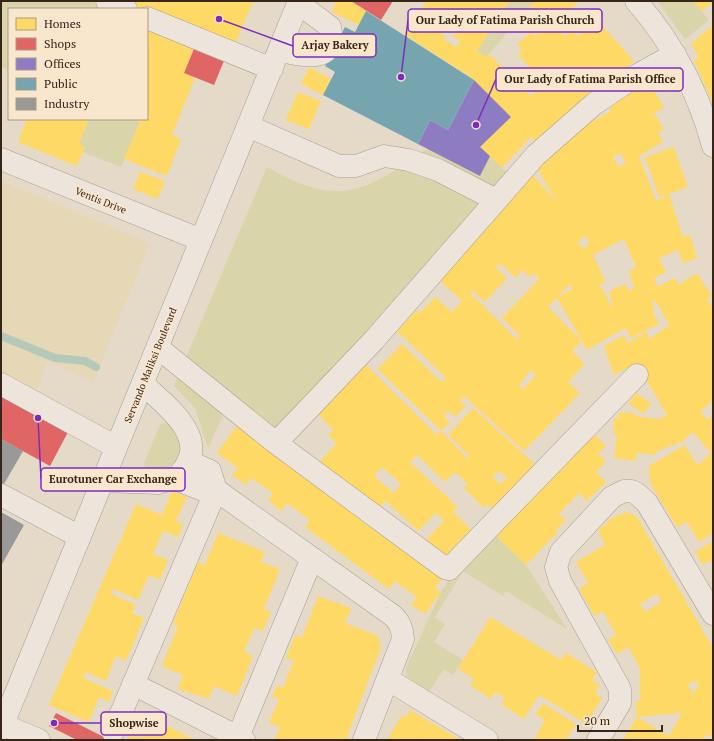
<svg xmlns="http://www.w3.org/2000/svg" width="714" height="741" viewBox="0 0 714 741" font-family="'PT Serif',serif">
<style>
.farmland{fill:#e6d7b7}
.green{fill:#d9d4a9}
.homes{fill:#ffd966;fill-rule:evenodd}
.shops{fill:#e06666}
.offices{fill:#8e7cc3}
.public{fill:#76a5af}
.industry{fill:#999}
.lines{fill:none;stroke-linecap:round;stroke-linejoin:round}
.stream{stroke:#b5c9ba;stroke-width:8}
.minor-casing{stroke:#a99e92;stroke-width:23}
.minor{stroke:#ede5db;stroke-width:22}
.labels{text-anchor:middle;stroke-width:4;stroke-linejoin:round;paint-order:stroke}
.street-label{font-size:10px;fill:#38251a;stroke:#f8e6cd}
.leader{fill:none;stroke:#7b2cbf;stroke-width:1.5}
.callout-dot{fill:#7b2cbf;stroke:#f8e6cd;stroke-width:1.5}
.callout{fill:#f8e6cd;stroke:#7b2cbf;stroke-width:1.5}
.callout-label{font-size:11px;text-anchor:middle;font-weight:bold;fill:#38251a}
</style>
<rect width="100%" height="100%" fill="#e5d9c8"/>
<path class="farmland" d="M1,181L150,243L93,382L47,362L37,391L1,371Z"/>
<path class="green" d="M1,1H90L109,9H9V70L1,67Z
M510,1H535L486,57L477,51Z
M657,1H693L709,20L685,39Z
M89,119H133L140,122L121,167L83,152L85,147L79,144Z
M428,149L490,156L510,176L267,443L224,413L208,448L195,408L174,386L267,167C340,209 363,192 428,149Z
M164,423H168C192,443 179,473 148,471L145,468L144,463L160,425Z
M493,533L526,565L567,629L506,591L503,596L463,571L435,617L445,624L434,642L463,660L453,675L444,669L429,692L407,677L406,668L441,592L450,578Z"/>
<path class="homes" d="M124,1H253L234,47Z
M336,1H351L366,11L359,25L332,12Z
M426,1H510L477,51L486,57L489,54L531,96L536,91L521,73L529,67L518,54L522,50L517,44L531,32L535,36L549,21L545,18L540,23L527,11L535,1H579L555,27L565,36L572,29L578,36L597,20L634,61L538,144L531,137L502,168L480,147L511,117L469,76L404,34ZM453,16L462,22L453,36L461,41L456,47L444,40L446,37L442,34ZM562,68L573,80L567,85L557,73Z
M693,1H713V2L702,11Z
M147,24L196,44L184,73L195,78L172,135L181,139L167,176L124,159L140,122L133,119H147Z
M713,25V104L694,60L699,57L691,44Z
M309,67L331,79L323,95L301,84Z
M647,77L664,108L654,113L664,129L658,133L663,142L639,156L656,201L669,194L683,237L690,235L697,258L683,263L678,250L659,258L666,272L654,278L658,287L675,278L679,285L697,273L712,296L707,299L713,309V401L701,411L707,420L713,415V534L699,542L687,522L677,527L650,483L649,466L685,445L697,465L711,453L693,432L683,441L656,452V455L636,453V461L614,458L617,434H613L614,418L618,419L619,412L635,413V416L660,419L667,415L637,363L614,375L604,346L624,335L628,343L646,332L650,339L669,325L655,300L652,303L655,308L652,309L659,324L631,338L625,328L587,350L583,343L557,298L548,307L582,341L572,351L585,364L568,382L580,393L524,451L464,396L460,401L466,406L455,417L449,411L444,416L450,422L441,431L468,459L470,456L448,435L473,408L540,469L496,512L487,504L484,508L464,488L468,484L455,472L445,482L417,455L410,462L458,507L453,512L476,534L447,564L424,542L444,521L436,513L418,531L386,501L376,511L316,466L337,443L328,435L333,430L315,411L363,362L437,435L441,431L378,369L402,344L441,382L446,378L397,331L417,310L420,313L435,297L452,312L462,301L437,278L530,172L558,203L536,167L590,116L593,121L611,111L605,101ZM620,153L626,163L619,167L613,157ZM586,235L589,244L584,249L577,243ZM624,239L636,268L629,271L634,288L628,291L626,284L609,291L614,310L600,285L605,281L593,255ZM500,263L516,278L522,270L530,277L533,273L539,279L502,318L520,336L517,339L470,293L472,290L485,302L507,278L496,268ZM570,284L572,289L557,298ZM531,370L536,375L523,389L519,385ZM382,467L401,484L394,493L374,476ZM499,471L507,478L500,484L493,477Z
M298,92L321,101L309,129L286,120Z
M27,119H89L79,144L85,147L77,166L18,142Z
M674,147L688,187L659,197L645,157Z
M140,172L165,181L158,199L133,189Z
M636,393L651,403L644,414L629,404Z
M239,423L445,574L435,588L441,592L425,614L411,605L417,597L395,581L389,589L305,527L310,520L287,503L281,511L268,500L273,493L251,478L246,485L232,475L238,468L217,453Z
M591,431L606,446L598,454L606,461L596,472L606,482L587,501L579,493L559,514L566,520L556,530L558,532L526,565L493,533Z
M172,491L187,497L176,521L183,525L178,537L163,531L153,554L168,560L160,580L149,575L138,600L113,589L111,594L136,605L132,613L144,618L126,661L116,656L106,681L86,672L83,678L113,691L109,702L99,697L89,722L49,705L136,504L162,515Z
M627,512L637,517L713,648V738L706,734L703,740H623L637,717L669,736L682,713L637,717L635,702L640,701V668L628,647L617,654L608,640L616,635L603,611L595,616L579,589L588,583L576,562L605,545L598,531L612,518ZM657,594L661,602L645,612L640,604ZM694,681L699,684L693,694L688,685Z
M218,533L265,552L261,562L280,569L264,609L271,612L263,631L254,628L244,652L253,656L237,696L214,686L209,699L178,689L183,675L162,666L178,626L173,624L198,562L205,565Z
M713,541V565L710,560L703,565L695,552Z
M318,596L351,608L345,623L378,636L381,647L346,740H277L275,739L280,727L269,723L279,699L272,697L277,685L283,688L294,660L286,658L295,635L302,638Z
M490,617L561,660L566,653L597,672L592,680L600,685L595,693L602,698L586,724L539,695L524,719L501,704L505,698L495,692L491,699L470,685L474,679L458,669Z
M543,703L576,724L566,740H537L535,738L545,720L535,714Z
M410,710L442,729L461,740H387L402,715L406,718Z
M149,717L195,740H127L131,734L139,738Z"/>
<path class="shops" d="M351,1H393L381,20Z
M196,44L226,56L214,85L184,73Z
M1,395L68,432L50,466L1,439Z
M56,713L110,740H77L49,726Z"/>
<path class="offices" d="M474,80L511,117L480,147L490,156L480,176L418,144L430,120L448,130Z"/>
<path class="public" d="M366,11L474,80L448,130L430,120L418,144L323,95L335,72L325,66L345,27L355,32Z"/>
<path class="industry" d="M1,439L23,451L4,484L1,483Z
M1,512L24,525L1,566Z"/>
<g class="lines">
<path class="stream" d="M1,336L55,358L85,361L96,367"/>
<defs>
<path id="minor" d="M107,1L126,9
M636,1C672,42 699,93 713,146
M147,18L272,69
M279,51C302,55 338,66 330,27L298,3
M248,126L339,166H356L384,156L409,160L438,170L496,200
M1,159L201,240
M157,347L276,443L445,568L449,569L637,375
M1,384L116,447
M143,384C165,405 212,438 181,472
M276,443L374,340L536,155L594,104L639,74L675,54
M103,481L158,483L173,478L203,490H216L392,615C400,622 402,628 403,639L364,740
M1,495L80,537
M389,680L487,740
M133,684L244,740
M1,724L39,740
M1,729L299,1
M113,732L216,490L210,471L188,461
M238,737L312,558
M598,740L620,703V689L560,581L556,567L561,552L612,497L624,491H632L637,494L647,503L713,614"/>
</defs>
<use href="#minor" class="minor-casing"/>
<use href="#minor" class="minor"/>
</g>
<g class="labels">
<g class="street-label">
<text transform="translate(101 200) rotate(22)" y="4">Ventis Drive</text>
<text transform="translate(150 365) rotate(-68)" y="4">Servando Maliksi Boulevard</text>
</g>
</g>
<path class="leader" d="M401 77L408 20M219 19L293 46M476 125L496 79M38 418L41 479M54 723L101 723"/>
<g class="callout-dot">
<circle cx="401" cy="77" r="4"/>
<circle cx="219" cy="19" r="4"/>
<circle cx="476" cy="125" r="4"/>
<circle cx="38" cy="418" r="4"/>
<circle cx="54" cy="723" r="4"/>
</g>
<g class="callout">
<rect x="408" y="9" width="194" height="23" rx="4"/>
<rect x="293" y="34" width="83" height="23" rx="4"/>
<rect x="496" y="68" width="187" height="23" rx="4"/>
<rect x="41" y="468" width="144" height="23" rx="4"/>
<rect x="101" y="712" width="65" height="23" rx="4"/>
</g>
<g class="callout-label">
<text x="505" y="24">Our Lady of Fatima Parish Church</text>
<text x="335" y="49">Arjay Bakery</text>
<text x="590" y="83">Our Lady of Fatima Parish Office</text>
<text x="113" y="483">Eurotuner Car Exchange</text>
<text x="134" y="727">Shopwise</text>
</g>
<rect width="714" height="741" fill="none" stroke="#38251a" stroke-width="4"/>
<rect x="8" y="8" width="140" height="112" fill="#f8e6cd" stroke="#ab9985"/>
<rect x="16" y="18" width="20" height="12" fill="#ffd966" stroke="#ab9985"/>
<text x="44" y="28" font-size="12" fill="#38251a">Homes</text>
<rect x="16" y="38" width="20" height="12" fill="#e06666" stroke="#ab9985"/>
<text x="44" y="48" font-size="12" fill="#38251a">Shops</text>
<rect x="16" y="58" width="20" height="12" fill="#8e7cc3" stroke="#ab9985"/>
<text x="44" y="68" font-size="12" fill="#38251a">Offices</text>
<rect x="16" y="78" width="20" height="12" fill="#76a5af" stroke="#ab9985"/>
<text x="44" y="88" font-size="12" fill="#38251a">Public</text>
<rect x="16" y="98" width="20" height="12" fill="#999999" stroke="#ab9985"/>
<text x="44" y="108" font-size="12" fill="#38251a">Industry</text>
<path d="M578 725v6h84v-6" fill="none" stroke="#38251a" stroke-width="2"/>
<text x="584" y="725" font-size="12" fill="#38251a" stroke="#f8e6cd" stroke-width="3" paint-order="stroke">20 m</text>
</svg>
